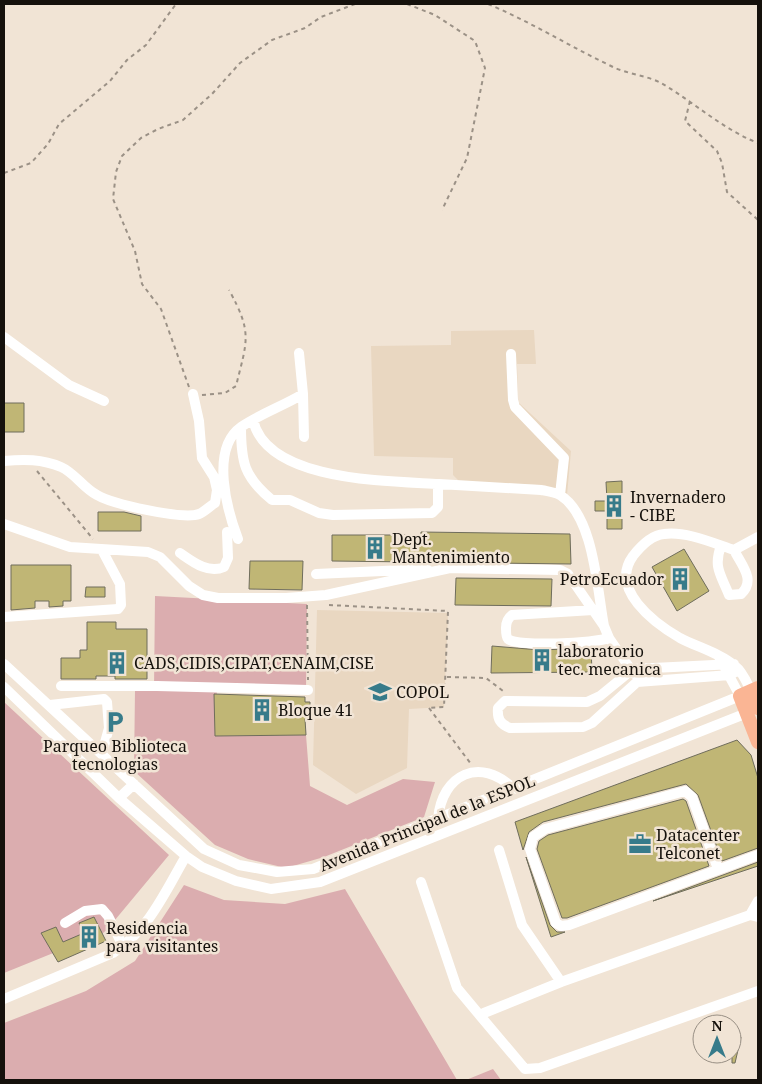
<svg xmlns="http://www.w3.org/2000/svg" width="762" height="1084" viewBox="0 0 762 1084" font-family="'Noto Serif',serif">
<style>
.built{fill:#e9d7c1}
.green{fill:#dbadaf}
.building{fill:#c0b675;stroke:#6f6d5c}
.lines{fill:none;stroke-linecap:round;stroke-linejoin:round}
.path{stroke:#9b9186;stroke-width:2;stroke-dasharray:4 4;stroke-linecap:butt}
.minor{stroke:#fff;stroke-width:10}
.major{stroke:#fab594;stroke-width:14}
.labels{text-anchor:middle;stroke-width:5;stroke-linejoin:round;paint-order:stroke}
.poi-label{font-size:16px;fill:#15110c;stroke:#f1e4d5;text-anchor:start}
.street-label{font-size:16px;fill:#15110c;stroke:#f1e4d5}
</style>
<rect width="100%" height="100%" fill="#f1e4d5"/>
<path class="built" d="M534,330L536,364H517L518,402L571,451L567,495L545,485L460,482L453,475V458L374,456L371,346L451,345V331Z
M317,610L448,613L444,707L409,709L407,768L356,794L313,765Z"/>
<path class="green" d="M155,596L307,604L306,690L217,689L215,736L306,735L310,786L347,805L403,779L435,782L424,817L324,857L286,868L248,859L215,845L134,771L135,690L154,689Z
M4,702L169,855L105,932L4,973Z
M184,885L224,900L285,904L345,889L457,1080H4V1023L86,991L135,961Z
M493,1069L501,1080H466Z"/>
<path class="building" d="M4,403H24V432H4Z
M622,481V529H607V511H595V501H607L606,482Z
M98,512H124L141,516V531H98Z
M421,532L570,534L571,564L332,561V535H421Z
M684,549L709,591L677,611L652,567Z
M250,561H303L302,590L249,589Z
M11,565H71V601H63V606L49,607V601H35V608L11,610Z
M456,578L552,579L551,606L455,605Z
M86,587H105V597H85Z
M87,622H116V629H147V679H115V676H96V679H61V658H80V650H87Z
M492,646L540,650L591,648L592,672L491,673Z
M214,694L305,697V702H310V719H305L306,735L215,736Z
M737,740L751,755L758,778V848L722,861L698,795L686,784L543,822L529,832L523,850L515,822Z
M683,799L686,801L709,866L567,918H562L537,849L539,841L548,835Z
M526,857L550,925L557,932H565L551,937Z
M758,862V866L653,901Z
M94,917L106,941L58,962L41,933L56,927L63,942L84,933L79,923Z
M741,1037L735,1063H732V1039Z"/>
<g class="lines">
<path class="path" d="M407,4L435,15L475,41L485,68L467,158L442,210
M488,4C531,22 569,46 611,66C626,74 646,75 661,83C694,102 722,129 758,143
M690,101L685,121L717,151L722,163L727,192L758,220
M4,173L31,163L48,144L59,124L110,81L127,60L146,45L176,4
M189,387L161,309L142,284L135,251L113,199L116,172L122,156L141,138L158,129L183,120L212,94L240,63L272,40L305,28L321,17L355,4
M202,395L225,393L236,386C247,341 253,333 229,290
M37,471L93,539
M307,605L308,680
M329,605L448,611L444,707L429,708
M447,677L486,678L503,691
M429,708L471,764"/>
<path class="minor" d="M4,337L69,385L104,401
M511,354L513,400L515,407L564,458L560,495
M303,394L304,437
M253,420C267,482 389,481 439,484C473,486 507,488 541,490C547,491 555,492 560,495C594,516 597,589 604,626
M241,427C241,462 244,477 272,500H290L319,513L333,515L432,513L438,507V484
M4,461C24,459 42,459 61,467C75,473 83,488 97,495C112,504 183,520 199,514C204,512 210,506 215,503L217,490L214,477L202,458L199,421L193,394
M4,524L70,547L148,552L160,557L189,586L203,595L218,598H286L326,595L450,568
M238,539C227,510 210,449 241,427C260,414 283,406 303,394L299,353
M721,546C713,567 721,575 729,595L741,594C756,580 742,566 734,550C713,543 686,531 664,534C652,535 640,547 633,556C609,589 654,623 680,638C697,647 720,653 735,666C743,672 747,683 751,691
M734,550L758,537
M180,553C193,562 208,574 224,567L228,558L227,532
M444,568L560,570L568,574L604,626L609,638L634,674
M316,574L427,569
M593,610L512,615C508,618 506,623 506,628C506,632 506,637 508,639C517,647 596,643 609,638
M4,617L118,609L121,605L120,584L102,550
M4,664L204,849L239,865L277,872L313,869L740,696L719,657
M734,664L633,669L600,696L587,702L505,701L498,708C497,719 500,724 510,728L583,727L592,723L637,682L730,675L739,670
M61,686H157L308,690
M4,687L119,798L186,856L202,867L236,881L271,889L320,882L747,713
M50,705L104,699L107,702L109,728L102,753
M119,798L134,784
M438,819C442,774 480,756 514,789
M499,850L522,925L561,982
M718,869L692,797L685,791L545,829L533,837L530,849L556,923L561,926L569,925L758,855
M421,882L457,988L482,1018
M750,915L758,901
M758,917L750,915L561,982L484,1013L482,1018L525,1069L540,1068L758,991
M65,923L85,911L102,909L108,916L123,946
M4,999L113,953C149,930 165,892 186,856"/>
<path class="major" d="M758,688L740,696L758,742
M751,691L758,708"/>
</g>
<defs>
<symbol id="building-bare" viewBox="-9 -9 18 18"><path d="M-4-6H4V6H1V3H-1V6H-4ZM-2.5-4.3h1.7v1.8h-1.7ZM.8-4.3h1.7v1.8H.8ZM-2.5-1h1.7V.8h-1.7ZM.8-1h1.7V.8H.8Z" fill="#377b8a" stroke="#f1e4d5" stroke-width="2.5" paint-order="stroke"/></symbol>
<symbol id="school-bare" viewBox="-9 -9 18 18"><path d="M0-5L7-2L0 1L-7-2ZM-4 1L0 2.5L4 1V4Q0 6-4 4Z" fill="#377b8a" stroke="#f1e4d5" stroke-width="2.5" paint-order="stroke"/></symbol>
<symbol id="parking-bare" viewBox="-9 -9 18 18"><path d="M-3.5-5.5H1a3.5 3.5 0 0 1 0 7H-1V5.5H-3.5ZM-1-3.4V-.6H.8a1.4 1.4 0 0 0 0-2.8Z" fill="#377b8a" stroke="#f1e4d5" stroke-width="2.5" paint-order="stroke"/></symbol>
<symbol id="office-bare" viewBox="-9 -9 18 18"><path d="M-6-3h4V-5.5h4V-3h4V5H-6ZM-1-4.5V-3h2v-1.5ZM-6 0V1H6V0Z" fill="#377b8a" stroke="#f1e4d5" stroke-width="2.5" paint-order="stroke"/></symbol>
</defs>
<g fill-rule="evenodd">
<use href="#building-bare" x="598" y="490" width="32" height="32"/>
<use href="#building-bare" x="359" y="532" width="32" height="32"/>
<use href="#building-bare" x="664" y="563" width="32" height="32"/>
<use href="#building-bare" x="526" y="644" width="32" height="32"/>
<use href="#building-bare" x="101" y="647" width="32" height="32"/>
<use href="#school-bare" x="364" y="676" width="32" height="32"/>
<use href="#building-bare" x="246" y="694" width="32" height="32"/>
<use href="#parking-bare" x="99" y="706" width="32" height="32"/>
<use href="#office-bare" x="624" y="828" width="32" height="32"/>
<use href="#building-bare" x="73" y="921" width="32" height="32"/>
</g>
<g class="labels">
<g class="poi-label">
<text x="630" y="503">Invernadero<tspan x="630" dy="18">- CIBE</tspan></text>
<text x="392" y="545">Dept.<tspan x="392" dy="18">Mantenimiento</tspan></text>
<text x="664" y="585" text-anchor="end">PetroEcuador</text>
<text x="558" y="657">laboratorio<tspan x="558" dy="18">tec. mecanica</tspan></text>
<text x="134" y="669">CADS,CIDIS,CIPAT,CENAIM,CISE</text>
<text x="396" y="698">COPOL</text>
<text x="278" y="716">Bloque 41</text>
<text x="115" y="752" text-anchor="middle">Parqueo Biblioteca<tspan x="115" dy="18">tecnologias</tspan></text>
<text x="656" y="841">Datacenter<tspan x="656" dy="18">Telconet</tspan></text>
<text x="106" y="934">Residencia<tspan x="106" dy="18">para visitantes</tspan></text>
</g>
<g class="street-label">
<text transform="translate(427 823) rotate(-22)" y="6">Avenida Principal de la ESPOL</text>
</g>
</g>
<rect width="762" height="1084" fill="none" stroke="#15110c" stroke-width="10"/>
<g transform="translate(717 1039)"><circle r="24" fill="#f1e4d5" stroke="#999085"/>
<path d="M0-4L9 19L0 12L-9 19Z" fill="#377b8a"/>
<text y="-8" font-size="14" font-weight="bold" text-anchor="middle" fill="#15110c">N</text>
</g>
</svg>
